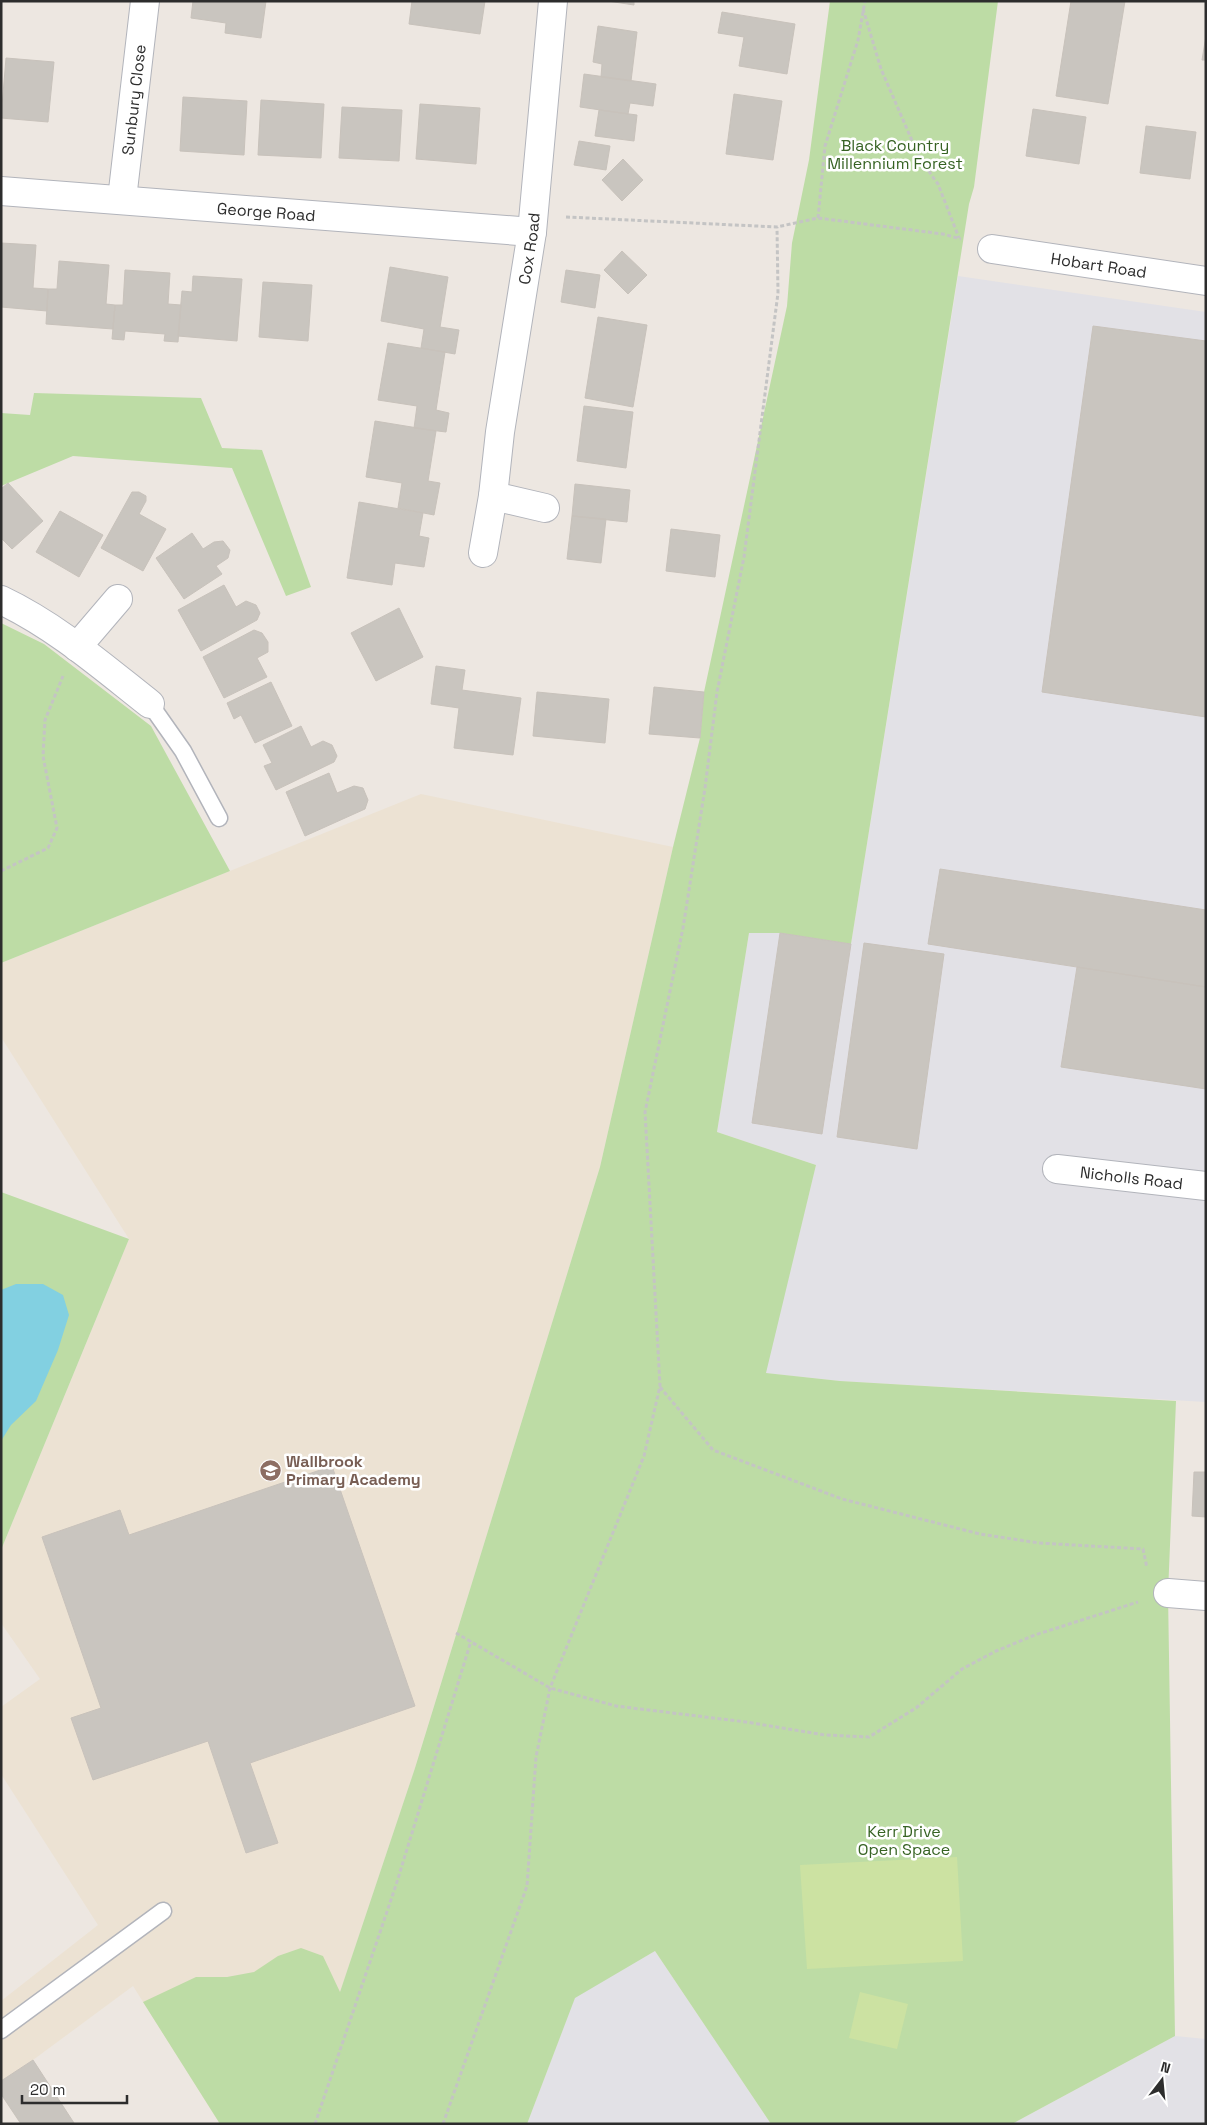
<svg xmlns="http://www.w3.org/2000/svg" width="1207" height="2125" viewBox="0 0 1207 2125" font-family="'Space Grotesk',sans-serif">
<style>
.industrial{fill:#e2e1e6}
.education{fill:#ece2d3}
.green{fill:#bddca5}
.pitch{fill:#cce2a2}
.water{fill:#82d0e1}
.building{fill:#c9c5bf;stroke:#c8c2bb}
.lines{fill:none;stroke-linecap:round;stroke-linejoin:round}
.lane-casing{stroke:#b2b4bb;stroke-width:19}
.street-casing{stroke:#b2b4bb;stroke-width:30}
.path{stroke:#c4c4c4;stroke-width:3;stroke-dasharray:4 2.5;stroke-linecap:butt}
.lane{stroke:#fff;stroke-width:16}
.street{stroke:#fff;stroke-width:28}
.labels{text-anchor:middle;stroke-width:5;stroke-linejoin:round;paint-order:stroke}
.street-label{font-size:16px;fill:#2d2d2d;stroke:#fff}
.park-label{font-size:16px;fill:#376324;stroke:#fff}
.education-label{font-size:16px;font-weight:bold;fill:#785e54;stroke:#fff;text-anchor:start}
</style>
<rect width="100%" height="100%" fill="#ede7e1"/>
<path class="industrial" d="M958,276L1206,312V1402L840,1381L765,1373L816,1165L717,1132L749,933H780L851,944Z
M655,1951L771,2124H527L575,1997Z
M1175,2036L1206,2039V2124H1012Z"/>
<path class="education" d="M421,794L673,847L600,1167L415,1768L296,2124H220L133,1986L33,2060L1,2081V2001L98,1925L1,1774V1707L40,1679L1,1623V1550L129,1239L1,1037V963Z"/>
<path class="green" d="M830,1H998L974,187L969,204L851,944L780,933H749L717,1132L816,1165L766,1373L840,1381L1176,1401L1168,1593L1175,2036L1012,2124H771L655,1951L575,1998L527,2124H220L143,2002L196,1977H227L254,1972L278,1956L301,1948L323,1956L340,1992L415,1768L600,1167L673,847L700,738L704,692L787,306L792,243L809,160Z
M34,393L201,398L222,448L262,450L311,587L286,596L232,468L73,456L1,486V413L30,415Z
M1,623L44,644L151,726L230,871L1,963Z
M1,1192L129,1239L1,1550Z"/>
<path class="pitch" d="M957,1857L963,1961L807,1969L800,1865Z
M860,1992L908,2004L897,2049L849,2038Z"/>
<path class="water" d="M16,1284H43L63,1295L69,1315L58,1350L36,1401L11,1425L1,1441V1290Z"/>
<path class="building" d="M193,1H266L261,38L225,33L226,23L191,18Z
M412,1H485L480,34L409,24Z
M608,1H634V5Z
M1071,1H1125L1108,104L1056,96Z
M722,12L795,24L787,74L739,66L744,37L718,33Z
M598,26L637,32L631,81L601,77L602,64L593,62Z
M1206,36V60H1202Z
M6,58L54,62L48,122L1,118Z
M584,74L656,84L653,106L630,103L628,114L580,107Z
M734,94L782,101L773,160L726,154Z
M183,97L247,101L244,155L180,151Z
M261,100L324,104L321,158L258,155Z
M420,104L480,108L476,164L416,159Z
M342,107L402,110L399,161L339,158Z
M1033,109L1086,117L1079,164L1026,156Z
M599,110L637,115L634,141L595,136Z
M1146,126L1196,132L1190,179L1140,173Z
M579,141L610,146L606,170L574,165Z
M623,159L643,180L622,201L602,180Z
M1,243L36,245L33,288L48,289L47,311L1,307Z
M622,251L647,275L628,294L604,270Z
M59,261L109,265L106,304L115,305L113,329L46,324L48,289H57Z
M390,267L448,277L440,327L459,330L455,354L421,348L424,329L381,321Z
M125,270L170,273L168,304L181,305L178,342L164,341L165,334L125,331L124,340L112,339L115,305H123Z
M566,270L600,275L595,308L561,302Z
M193,276L242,279L237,341L178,336L182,291L192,292Z
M263,282L312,285L308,341L259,337Z
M598,317L647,325L633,407L585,398Z
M1093,326L1206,341V717L1042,692Z
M388,343L445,352L436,410L449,413L446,432L414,428L417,406L378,400Z
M584,406L633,412L626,468L577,461Z
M375,421L436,431L428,481L440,483L434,515L398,508L402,483L366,477Z
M8,483L43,521L12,549L1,538V489Z
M575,484L630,490L627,522L572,516Z
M132,492H139L146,496V501L139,514L166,529L143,571L101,548Z
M359,502L423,513L419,536L429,538L424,567L395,563L392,585L347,578Z
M60,511L103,535L79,577L36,552Z
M572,516L606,519L601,563L567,559Z
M671,529L720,535L715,577L666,571Z
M192,533L203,549L214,542L223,541L230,550L228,558L216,566L222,574L184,599L156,558Z
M224,585L236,607L246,601L256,605L260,613L257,620L201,651L178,610Z
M399,608L423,657L376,681L351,633Z
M254,630L262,633L268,642V652L257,658L267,677L224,698L203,657Z
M436,666L465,670L462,690L521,698L513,755L454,748L459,708L431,704Z
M271,682L292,726L255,743L241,715L234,719L227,703Z
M654,687L704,692L700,738L649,734Z
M537,692L609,699L605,743L533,736Z
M301,726L311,747L323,741L332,745L337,756L334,762L276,790L264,766L272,763L263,745Z
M329,773L337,793L354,786L363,788L368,800L365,809L305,836L286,792Z
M940,869L1206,910V987L928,944Z
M780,933L851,944L822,1134L752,1123Z
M864,943L944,954L917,1149L837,1137Z
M1077,967L1206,987V1089L1061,1067Z
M332,1466L415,1706L250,1763L278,1843L246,1853L208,1741L93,1780L71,1718L101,1708L42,1537L120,1510L129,1535Z
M1194,1472H1206V1517L1192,1516Z
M33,2060L74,2123L72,2124H21L1,2094V2081Z"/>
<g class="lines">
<defs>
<path id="lane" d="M150,704L183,751L219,818
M1,2030L163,1911"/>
<g id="street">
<path id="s1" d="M1,191L532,232"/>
<path id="s2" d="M122,199L145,1"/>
<path id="s3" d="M992,249L1206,281"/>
<path d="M493,496L545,508"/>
<path id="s4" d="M483,553L493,496L500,432L532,232L553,1"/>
<path d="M1,600C56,626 103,667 150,704"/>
<path d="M77,647L118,599"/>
<path id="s5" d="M1057,1169L1206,1186"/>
<path d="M1168,1593L1206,1596"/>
</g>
</defs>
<use href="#lane" class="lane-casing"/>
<use href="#street" class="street-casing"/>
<path class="path" d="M863,9L881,69L920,159L938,184L959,238
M566,217L777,227L818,218L943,234L961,239
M818,218L825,146L858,40L865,1
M1,871L48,848L57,828L43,756L45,720L63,676
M660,1387L713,1450L842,1499L980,1534L1039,1543L1143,1549L1147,1568
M456,1633L550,1688L616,1706L746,1722L825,1735L869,1737L916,1708L962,1669L996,1651L1035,1635L1138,1602
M315,2124L396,1885L471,1641
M443,2124L527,1886L536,1757L550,1688L644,1456L660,1386L645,1112L683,928L705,788L717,692L744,557L778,293L777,227"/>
<use href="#lane" class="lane"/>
<use href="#street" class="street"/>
</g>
<defs>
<symbol id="school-disc" viewBox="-11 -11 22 22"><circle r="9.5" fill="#8d6e63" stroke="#fff"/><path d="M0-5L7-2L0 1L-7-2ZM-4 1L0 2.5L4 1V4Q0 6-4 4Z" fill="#fff"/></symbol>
</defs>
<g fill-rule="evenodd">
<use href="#school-disc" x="258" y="1458" width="25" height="25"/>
</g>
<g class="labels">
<g class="street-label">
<text dy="6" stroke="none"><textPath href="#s2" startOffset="100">Sunbury Close</textPath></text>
<text dy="6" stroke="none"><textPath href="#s1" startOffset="266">George Road</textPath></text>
<text dy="6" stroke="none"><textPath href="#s4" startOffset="308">Cox Road</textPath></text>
<text dy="6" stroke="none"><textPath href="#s3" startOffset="108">Hobart Road</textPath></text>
<text dy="6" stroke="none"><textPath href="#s5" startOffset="75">Nicholls Road</textPath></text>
</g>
<g class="park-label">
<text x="895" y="151">Black Country<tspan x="895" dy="18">Millennium Forest</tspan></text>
<text x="904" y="1837">Kerr Drive<tspan x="904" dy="18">Open Space</tspan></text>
</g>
<g class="education-label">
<text x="286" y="1467">Wallbrook<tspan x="286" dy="18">Primary Academy</tspan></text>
</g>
</g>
<rect width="1207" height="2125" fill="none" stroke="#2d2d2d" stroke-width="5"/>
<g transform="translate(1162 2080) rotate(16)" stroke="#ffffff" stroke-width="4" paint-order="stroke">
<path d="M0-4L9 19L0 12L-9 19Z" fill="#2d2d2d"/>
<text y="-8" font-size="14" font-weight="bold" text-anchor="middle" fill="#2d2d2d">N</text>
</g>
<path d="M22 2095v8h105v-8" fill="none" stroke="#2d2d2d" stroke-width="2.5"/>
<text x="30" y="2095" font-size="15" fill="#2d2d2d" stroke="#ffffff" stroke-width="4" paint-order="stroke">20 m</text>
</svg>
